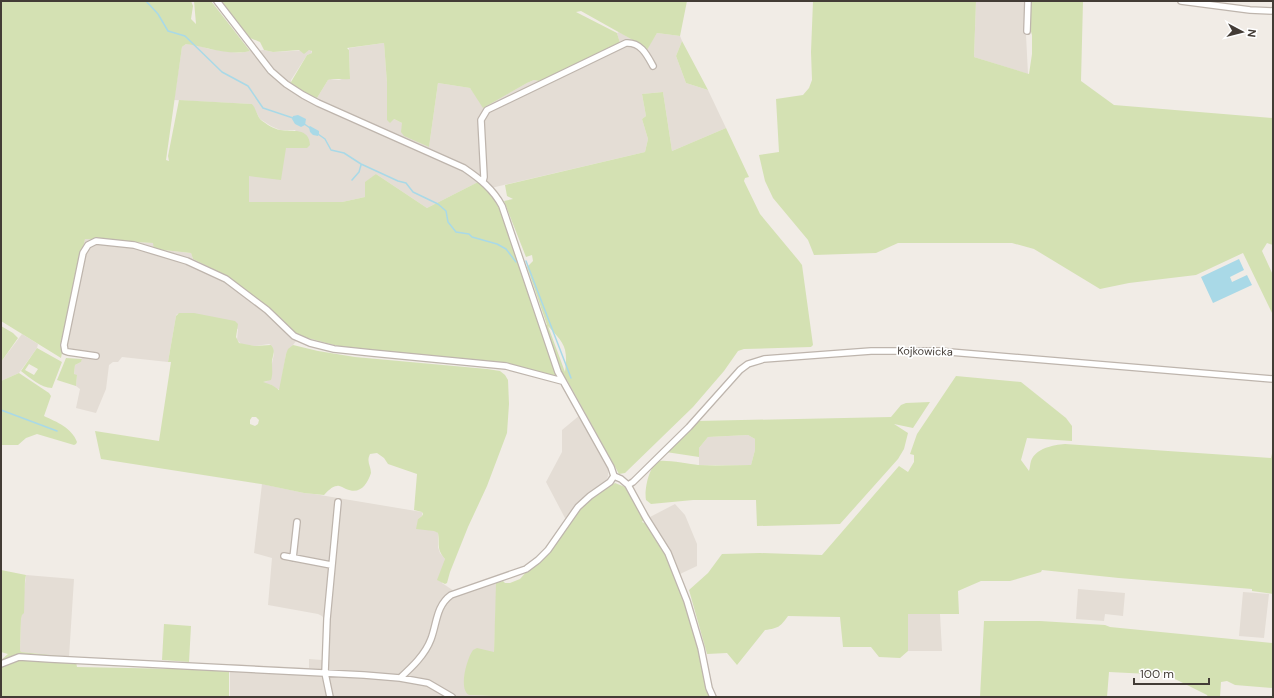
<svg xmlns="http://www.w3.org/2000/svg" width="1274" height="698" viewBox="0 0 1274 698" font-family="'DM Sans',sans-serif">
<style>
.residential{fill:#e4ddd5}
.green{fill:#d4e1b3;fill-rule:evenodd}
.water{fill:#a9d9e7}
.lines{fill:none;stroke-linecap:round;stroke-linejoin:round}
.stream{stroke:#a9d9e7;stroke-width:1.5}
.street-casing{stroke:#beb5ad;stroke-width:8}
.street{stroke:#fff;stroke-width:5.5}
.labels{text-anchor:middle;stroke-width:3.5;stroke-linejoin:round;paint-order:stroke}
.street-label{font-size:11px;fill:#433c36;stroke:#fff}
</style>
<rect width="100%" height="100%" fill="#f1ece6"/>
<path class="residential" d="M976,1H1026V23L1024,29L1026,35L1028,74L974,57Z
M619,32L638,43L646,50L657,33L680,36L682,41L676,56L686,83L708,90L726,128L672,151L663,92L642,94L646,116L642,119L648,139L645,152L487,189L478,182L427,208L376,174L365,197L342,202H249V176L286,148H307L295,130H280L271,126L260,119L252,104L174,100L182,47L186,44L197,45L209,49L239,53L250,51L264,50L273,52L311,50L312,53L307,55L291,80V84L308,94L317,98L328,80L330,79L339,80L350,76L349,48L384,43L387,83V120L394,119L402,123L404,134L429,147L438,83L470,88L484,107L527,83L534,80L539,81L620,43L617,33Z
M85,239L154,243V249L191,253L193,259L207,266L259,300L283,320L292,330L300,336L286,354L280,389H276L272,385L263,383V382L268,381L274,354L271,345L269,344L255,346L241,344L237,340L238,329L191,314L184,313L177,314L176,316L168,362L122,357L118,362H113L109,365L106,389L96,413L76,408L80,389L76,386L77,375H74L75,365L81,362L82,356L62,354Z
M22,334L38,344L37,348L19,373L1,381V362Z
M580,415L608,467V476L606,481L603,484L586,496L578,504L566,520L546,482L562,452V430Z
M748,435L755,439V450L751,465H699V448L708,437Z
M262,484L304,493L314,494L422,512V516L418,519L438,533V547L440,553L445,559L442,583L454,591L497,577L494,652L467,668L465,672L469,695L492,696L495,697H230V664L309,668V659L322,660L324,619L322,616L318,614L268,605L272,558L254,553Z
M675,504L685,515L697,544V566L680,574L674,558L650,517Z
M26,575L74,579L69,657L21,652L20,650L21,619Z
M1078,589L1125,593L1123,616L1105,614L1104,621L1076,619Z
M1243,592L1269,594L1264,638L1239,636Z
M908,614H940L942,651H908Z"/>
<path class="green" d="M1,1H191L193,6L191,19L196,24L194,1H211L250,51C228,56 208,47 186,44L182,47L166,160L169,161L168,156L179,100L252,104C256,108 257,116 261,120C266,124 274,129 280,130C292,132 309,127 310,145L307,148H286L281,180L249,176V202H342L365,197V182L376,174L427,208L478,182L487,189L494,199L499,208L511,237L537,320L547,325L527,267L533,261L532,255L526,257L504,201L513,199L507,196L505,185L645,152L648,139L642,119L646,116L642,94L663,92L672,151L726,128L749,177L745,178L744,181L760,214L799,261L802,265L813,345L811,347L744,349L738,351L724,371L693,407L625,473L619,474L567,380H565L560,368L556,375L552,377L478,361L338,346L300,336L292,330L283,320L259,300L207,266L193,259L191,253L154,249L153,243L85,239L61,358L1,321ZM548,326C565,344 568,348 565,372Z
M221,1H687L680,36L657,33L647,50L638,43L581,11L576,12L617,33L620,43L574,66L539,81L534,80L527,83L483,108L470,88L438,83L429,147L404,136L401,132L402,123L394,119L390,123L387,120V83L384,43L347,48L349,50L350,79C343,80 333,78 328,80L317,98L308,94L291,84V82L307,55L312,53V51L309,50L304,54L299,50L273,52L264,50L260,42L250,38Z
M813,1H976L974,57L1029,74L1032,54V35L1028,21L1029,1H1083L1081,81L1114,105L1273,118V245L1267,243L1262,251L1273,275V315L1243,253L1196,275L1129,283L1100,289L1034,249L1012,243H898L876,253L814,255L808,240L773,198L765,181L759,155L779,152L776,99L803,95L809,88L812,80L811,52Z
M682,41L708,90L686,83L676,56Z
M179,313H194L235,321L238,324L236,337L239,343L255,346L271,345C277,352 271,357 272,364C272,370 273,374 271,380L263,382L272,385L279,390L286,354L288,349L293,345L318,351L355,357L487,369L500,371L505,375L508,380L509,404L507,433L487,486L468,527L450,572L447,583L445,584L437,580L445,559C436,548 440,545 438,533L434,531L416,529L418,519L422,516L423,514L422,512L414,510L417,474L388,464L384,458L377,453L370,454C366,462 371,466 371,473C367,485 360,495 346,489C343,488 340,485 337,486C332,486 327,492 324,495L304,493L261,484L101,459L95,431L159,441L171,362H168L176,316ZM252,417H256L259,420L258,424L255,426L250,424V420Z
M1,326L13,333L18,338L1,362Z
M37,348L62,362L52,388C41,388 29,377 21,371ZM29,364L38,369L34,375L25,370Z
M66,358L82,359L81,362L75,365L74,374L77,375L76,386L57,380Z
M19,373L49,393L51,396L44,416C57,422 72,428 77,442L76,444L74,445L37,434L26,438L18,445H1V381Z
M956,376L1021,382L1066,418L1072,426V441L1027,438L1021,460L1029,471C1030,468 1030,464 1031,461C1036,448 1053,445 1065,444L1271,458L1273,449V594L1252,591V589L1119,578L1042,570L1041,572L1010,581H981L958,591L959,614H908V651L900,658L879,657L871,647H843L840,617L788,616C780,627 779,628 765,630L737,665L727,653L707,654L689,590L708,573L722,554L760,553L822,555L899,466L908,472L914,462V455L910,454L917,434Z
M930,402L913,428L894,424L908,433L904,449L898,459L840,524L757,526L756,500H693L651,504L646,500C644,490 649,464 660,461C667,460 690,464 698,465C715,466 733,465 751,465L755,450V439L748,435L708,437L699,448V457L666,452L697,421L891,417L901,405L906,403Z
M615,483L625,487L645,518L642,522L650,525L676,575L697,641L711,697H495L492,696L469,695C458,689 467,658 473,650L477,648L494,652L496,583L503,581L505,583H510L520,579L527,571L546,557L560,539L574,515L584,503Z
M1,570L26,575L25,580L24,613L22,615L21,619L20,650L21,652L69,657L70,662H76L77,667L229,670V697H1V660L8,654L1,652Z
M984,621H1040L1105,625L1110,627L1273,643V688L1235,685L1227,681L1221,682L1220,697H1208L1207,695L1173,678L1175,673L1169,672L1149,674L1109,672L1107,697H980Z
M164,624L191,626L189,662L162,660Z"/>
<path class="water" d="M298,115L306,119L305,125L301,127L295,124L292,119L293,116Z
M310,126L319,131V134L318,136L313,135L310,132L309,127Z
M1239,259L1244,270L1230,277L1232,282L1247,275L1252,285L1213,303L1201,277Z"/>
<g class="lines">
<path class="stream" d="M146,1L158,14L168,31L185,36L222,72L248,86L263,108L293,118
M303,123L310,128
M318,134L325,139L331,150L344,153L361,164L398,181L406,183L413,192L438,204L446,211L448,222L456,232L469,234L472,237L497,244L506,249L516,262
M352,180L359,172L361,165
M526,261L571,378
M1,410L57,431"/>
<defs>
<path id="street" d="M1181,1L1250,10L1273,11
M1027,31L1028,1
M483,181L484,177L481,120L487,110L626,43C641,42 647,55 653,66
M96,356L68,352L65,351L64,345L83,253L88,245L96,241L134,245L187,261L226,279L267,310L294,336L310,343L334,349L372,353L506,366L562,381
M614,476L621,479L628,485L646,518L668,553L687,601L701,648L709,688L713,697
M628,485L633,482L689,427L740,370L748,364L764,359L871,351H938L1273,379
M284,556L331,565
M293,558L297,522
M1,664L19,657L50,659L364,675L400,678C412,667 425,655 431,639C437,623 436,606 451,595L526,569L538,560L548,550L578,507L590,496L610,482L614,476L611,467L558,372L502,206C493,189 480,179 464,168L318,103L303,95L286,84L271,71L217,1
M400,678L428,683L452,697
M330,697L325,673L327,619L338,502"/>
</defs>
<use href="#street" class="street-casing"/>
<use href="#street" class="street"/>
</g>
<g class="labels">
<g class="street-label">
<text transform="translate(925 351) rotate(1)" y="4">Kojkowicka</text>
</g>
</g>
<rect width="1274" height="698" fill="none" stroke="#433c36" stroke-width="4"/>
<g transform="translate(1242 32) rotate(97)" stroke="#ffffff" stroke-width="3" paint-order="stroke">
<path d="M0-3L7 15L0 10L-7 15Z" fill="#433c36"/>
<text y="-6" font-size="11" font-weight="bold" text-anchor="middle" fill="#433c36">N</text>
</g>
<path d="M1134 678v6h75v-6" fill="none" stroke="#433c36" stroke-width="2"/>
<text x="1140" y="678" font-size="12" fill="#433c36" stroke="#ffffff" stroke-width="3" paint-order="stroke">100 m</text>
</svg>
